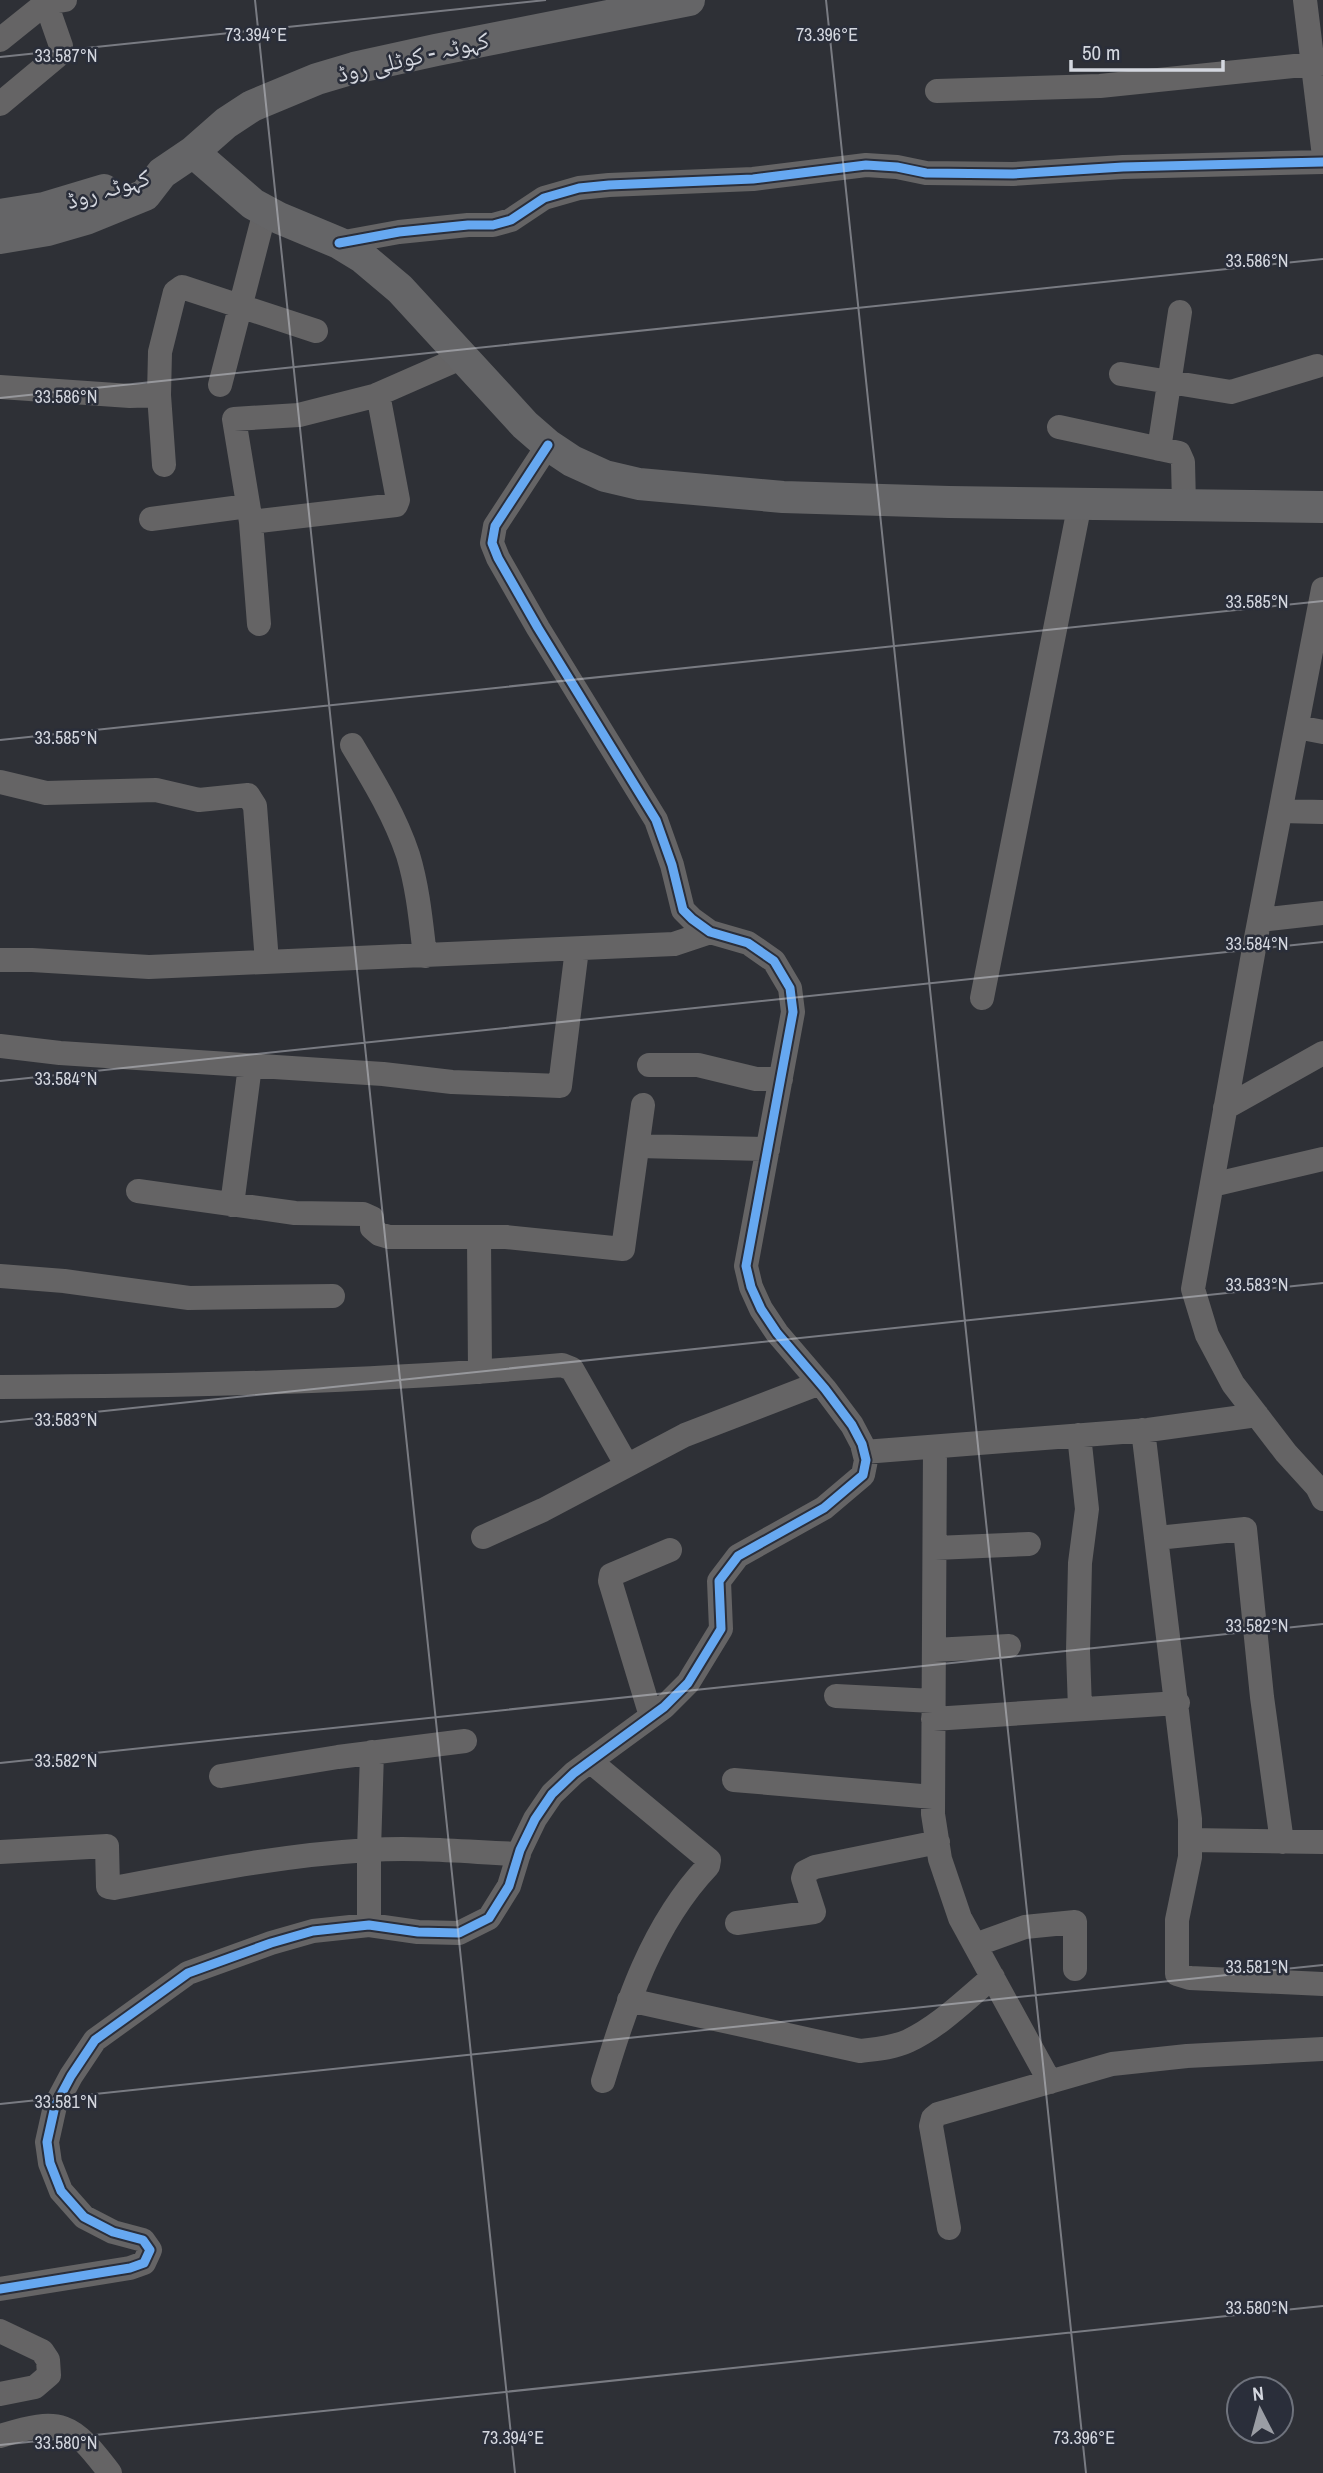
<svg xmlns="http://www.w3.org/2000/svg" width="1323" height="2473" viewBox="0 0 1323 2473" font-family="'Archivo Narrow','Noto Naskh Arabic',sans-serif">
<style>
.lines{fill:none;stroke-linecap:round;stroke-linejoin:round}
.minor{stroke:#656465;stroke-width:24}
.major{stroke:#656567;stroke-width:32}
.cycleway-casing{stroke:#2a2e3a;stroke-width:13}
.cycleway{stroke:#66a8f1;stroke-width:9}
.ticks{fill:none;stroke:#d4d7df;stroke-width:2;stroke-opacity:0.45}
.labels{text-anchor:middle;stroke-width:5;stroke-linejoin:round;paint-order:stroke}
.street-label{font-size:24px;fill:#d4d7df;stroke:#2a2e3a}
.ticks-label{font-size:18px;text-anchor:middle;fill:#d4d7df;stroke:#2a2e3a;stroke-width:5;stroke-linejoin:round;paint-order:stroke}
</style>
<rect width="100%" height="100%" fill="#2e3036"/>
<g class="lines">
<path class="minor" d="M1305,0L1323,148
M0,40L46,3V0
M937,91L1100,86L1323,63
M0,104L61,53V46L46,3L65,0
M339,243L399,232L468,225H493L511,220L544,198L579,188L609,185L753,179L866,165L897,167L926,173L1013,174L1123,167L1323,162
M1121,374L1231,392L1317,366
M220,385L265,211
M0,387L130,396L159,395
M1059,427L1179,453L1183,462L1184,505
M1159,449L1180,312
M164,465L159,395L160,352L175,292L182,287L316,331
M151,519L248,506
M251,522L396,505L398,500L378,394
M1323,589L1255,943L1193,1289L1207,1335L1233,1384L1286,1453L1317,1487L1323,1499
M259,624L251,522L234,419L299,415L374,396L463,357
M1297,727L1323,732
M352,745C373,780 395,816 408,855C418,888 421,922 425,956
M0,782L46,793L156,790L199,800L248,795L255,806L267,962
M1281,811L1323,812
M1260,920L1323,913
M0,960H32L149,967L674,944L710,932
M982,998L1080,503
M0,1046L60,1053L383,1074L452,1082L560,1086L577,949
M649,1065H698L756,1079H781
M1225,1108L1323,1053
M638,1146L768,1149
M1212,1185L1323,1159
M138,1191L295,1213L363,1214L372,1218V1228L379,1234L389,1237H506L623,1249L643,1105
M232,1205L250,1066
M479,1237L480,1372
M0,1276L64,1281L189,1298L333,1296
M0,1387C188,1386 375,1382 562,1365L572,1369L626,1464
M1143,1430L1190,1819V1857L1177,1920V1974L1190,1978L1323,1984
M1079,1435L1087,1509L1080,1563L1078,1651L1080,1709
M935,1447L933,1814L940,1859L960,1918L1050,2082
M864,1452L1148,1430L1257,1415
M483,1537L543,1510L685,1435L820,1383
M1157,1538L1245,1529L1262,1697L1282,1842
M935,1548L1029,1544
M934,1650L1009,1646
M836,1696L933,1701
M651,1716L610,1581L611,1575L670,1550
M933,1719L1178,1703
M590,1761L709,1860L708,1866C652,1925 626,2005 603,2081
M221,1776L338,1757L465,1741
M734,1780L933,1797
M1190,1840L1323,1842
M0,1852L107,1846L108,1887L114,1888C199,1872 282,1855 369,1850C419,1847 469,1852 519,1854
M737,1923L814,1912L803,1878L805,1872L815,1867L938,1842
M369,1925V1850L372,1752
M975,1945L1025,1927L1075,1922V1969
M629,2000L860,2051C876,2049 893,2048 908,2041C940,2026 966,1999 993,1977
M949,2228L931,2126L933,2118L938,2114L1112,2064L1187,2056L1323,2049
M0,2289L130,2268L144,2263L150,2250L143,2240L113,2232L84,2217L61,2191L50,2163L47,2142L55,2106L71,2076L95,2040L188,1973L271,1943L313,1931L369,1925L418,1932L459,1933L489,1918L509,1886L520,1850L535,1819L552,1794L574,1773L664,1707L688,1683L721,1629L719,1581L738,1556L824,1508L863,1475L866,1460L862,1444L852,1425L825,1389L777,1333L761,1309L751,1287L746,1266L793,1012L790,988L774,961L748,943L710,932L692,919L683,910L672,865L656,820L538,628L498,558L492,543L495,526L548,445
M0,2331L42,2351L48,2360L49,2375L35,2387L0,2394
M0,2436C62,2417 71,2422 110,2473"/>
<path class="major" d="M193,152L253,204L279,218L339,243L362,257L400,289L525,425L548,445L572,461L605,476L639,484L783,497L949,502L1323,507
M0,215L44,208L104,190
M0,238L48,230L86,219L145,195L162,173L193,152L226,123L252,106L317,79L354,68L436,50L689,0"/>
<defs>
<path id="cycleway" d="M339,243L399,232L468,225H493L511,220L544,198L579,188L609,185L753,179L866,165L897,167L926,173L1013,174L1123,167L1323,162
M0,2289L130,2268L144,2263L150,2250L143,2240L113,2232L84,2217L61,2191L50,2163L47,2142L55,2106L71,2076L95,2040L188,1973L271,1943L313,1931L369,1925L418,1932L459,1933L489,1918L509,1886L520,1850L535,1819L552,1794L574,1773L664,1707L688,1683L721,1629L719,1581L738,1556L824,1508L863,1475L866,1460L862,1444L852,1425L825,1389L777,1333L761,1309L751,1287L746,1266L793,1012L790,988L774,961L748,943L710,932L692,919L683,910L672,865L656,820L538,628L498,558L492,543L495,526L548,445"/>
</defs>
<use href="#cycleway" class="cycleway-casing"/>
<use href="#cycleway" class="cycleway"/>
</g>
<path class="ticks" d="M255,0L515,2473M826,0L1086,2473M0,57L546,0M0,398L1323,259M0,740L1323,601M0,1081L1323,942M0,1422L1323,1283M0,1763L1323,1624M0,2104L1323,1965M0,2445L1323,2306"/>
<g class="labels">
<g class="street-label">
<text transform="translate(413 57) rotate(-13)" y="8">کہوٹہ - کوٹلی روڈ</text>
<text transform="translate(108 189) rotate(-17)" y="8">کہوٹہ روڈ</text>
</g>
</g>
<g class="ticks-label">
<text x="256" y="41">73.394°E</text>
<text x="827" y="41">73.396°E</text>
<text x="66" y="62">33.587°N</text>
<text x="1257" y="267">33.586°N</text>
<text x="66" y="403">33.586°N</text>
<text x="1257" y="608">33.585°N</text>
<text x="66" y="744">33.585°N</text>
<text x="1257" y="950">33.584°N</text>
<text x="66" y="1085">33.584°N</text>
<text x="1257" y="1291">33.583°N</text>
<text x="66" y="1426">33.583°N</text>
<text x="1257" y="1632">33.582°N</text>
<text x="66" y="1767">33.582°N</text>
<text x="1257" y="1973">33.581°N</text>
<text x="66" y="2108">33.581°N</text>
<text x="1257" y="2314">33.580°N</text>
<text x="513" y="2444">73.394°E</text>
<text x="1084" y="2444">73.396°E</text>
<text x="66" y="2449">33.580°N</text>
</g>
<g transform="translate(1260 2410) rotate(354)"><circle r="33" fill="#2a2e3a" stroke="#6e727c" stroke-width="2"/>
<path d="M0-5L12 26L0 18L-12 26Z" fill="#9a9da4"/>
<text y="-10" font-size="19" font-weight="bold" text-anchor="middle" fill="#d4d7df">N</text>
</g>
<path d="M1071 60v10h152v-10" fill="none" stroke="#d4d7df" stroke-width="3.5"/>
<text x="1082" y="60" font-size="21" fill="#d4d7df" stroke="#2a2e3a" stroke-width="5" paint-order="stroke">50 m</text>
</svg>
